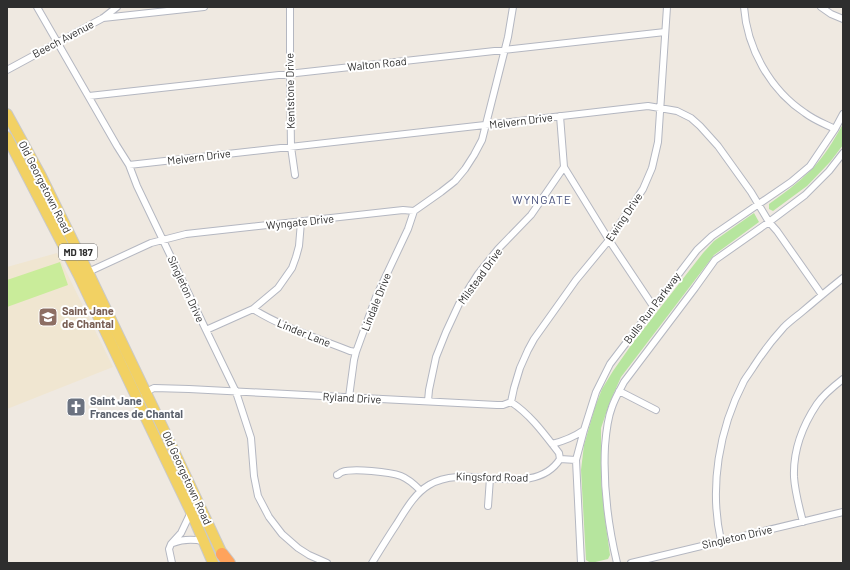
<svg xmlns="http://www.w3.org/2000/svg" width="850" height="570" viewBox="0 0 850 570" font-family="Barlow,sans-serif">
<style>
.education{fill:#f0e6d1}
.green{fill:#b6e59e}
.pitch{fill:#c9ec9a}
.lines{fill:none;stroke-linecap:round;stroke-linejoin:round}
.street-casing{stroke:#b4b7c1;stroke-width:8}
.primary-casing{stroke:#c9c9c9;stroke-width:12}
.highway-casing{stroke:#c9c9c9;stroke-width:14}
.street{stroke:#fff;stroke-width:6}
.primary{stroke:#f2d163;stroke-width:10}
.highway{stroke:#ffa35c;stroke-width:12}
.labels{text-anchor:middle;stroke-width:4;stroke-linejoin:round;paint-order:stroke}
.shield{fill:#fff;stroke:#6d6d6d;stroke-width:1}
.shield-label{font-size:10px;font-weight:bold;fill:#2e2e2e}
.street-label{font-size:11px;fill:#2e2e2e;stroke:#fff}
.education-label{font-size:11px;font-weight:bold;fill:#785e54;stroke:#fff;text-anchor:start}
.worship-label{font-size:11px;font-weight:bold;fill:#5b616d;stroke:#fff;text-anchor:start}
.neighbourhood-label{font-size:12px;letter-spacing:1px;fill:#4d5680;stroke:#fff}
</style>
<rect width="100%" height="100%" fill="#efe9e1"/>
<path class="education" d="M57,253L113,367L7,409V267Z"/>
<path class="green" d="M843,124V145L830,162L807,186L773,211L769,209V204C783,194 798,183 811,170C824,157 834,140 843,124Z
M754,213L759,222L714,255L621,377L610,402L601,428V480L605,519L610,555L608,559L591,563L586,560L581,470L584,445L595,407L602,389L613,371L632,344L703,253L714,241Z"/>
<path class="pitch" d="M60,262L68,285L7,307V280Z"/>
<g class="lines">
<defs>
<path id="street" d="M37,7L117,146L129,165L137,186L206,330L236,392L251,438L254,476L258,496L269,517L282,534L298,548L309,555L327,563
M290,7V74L291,147L295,175
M744,7C747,48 770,90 805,113C814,120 825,124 835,129
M821,7L831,14L843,19
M103,18L204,7
M7,70L103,18L117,7
M89,96L665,32
M560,116L564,167L609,240L653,306
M129,165L485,125L648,106L677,111L691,118L700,126L718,146L751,192L769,222L777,231L822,295
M86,273L151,243L186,234L403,210L414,211L441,192L455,181L465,169L474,155L482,140L508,37L513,7
M253,309C283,328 318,338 350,351L356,352
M206,330L253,309L278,288L292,268L296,257L299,246L301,222
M619,391L656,410
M144,393L154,388L189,389L497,405H503L511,402C531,415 545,435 559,453L560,459
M349,397L354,360L356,352L376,297L408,229L414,211
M428,401L429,390L436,357L446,332L459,304L478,274L498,249L531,215L564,167
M511,402L514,388L520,368L528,350L534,339L576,280L609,240L643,189L652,168L658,142L667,7
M552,444C564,441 574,437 584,430
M337,475C338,475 341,472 342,472C353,468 390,472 401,476C409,479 415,485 421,491
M488,506L490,478
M803,522C799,507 795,492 794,477C793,451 803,425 817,404C823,395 834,386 843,379
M721,541C709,487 719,429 744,381C747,376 751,371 754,366C763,352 773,339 784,327C790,321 797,316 803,311C816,300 829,289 843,278
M173,543C183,539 192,539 203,541
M172,563L169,549L171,544L181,533L191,512
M372,563C380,550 388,537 396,525C405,511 414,494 429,485C467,461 533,501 560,459L576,460
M581,563L576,460L584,430L596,392L610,364L697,250L712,236L791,182L810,166L835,129L843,114
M617,563C608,525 603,486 605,446C606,433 607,420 612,407C615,398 620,390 624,382L695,288L715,260L769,222L805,195L829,171L843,153
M631,563L843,512"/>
<path id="primary" d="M7,114L41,176L88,272L173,449L225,560
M7,137L79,276L136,396L141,408L191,512L213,563"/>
<path id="highway" d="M222,554L229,563"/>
</defs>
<use href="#street" class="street-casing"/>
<use href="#primary" class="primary-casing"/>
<use href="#highway" class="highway-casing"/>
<use href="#street" class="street"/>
<use href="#primary" class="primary"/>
<use href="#highway" class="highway"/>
</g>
<defs>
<symbol id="school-square" viewBox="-11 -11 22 22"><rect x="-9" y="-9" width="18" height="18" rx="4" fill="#8d6e63" stroke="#fff"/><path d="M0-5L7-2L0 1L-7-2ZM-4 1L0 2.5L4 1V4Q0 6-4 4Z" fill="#fff"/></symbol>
<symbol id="church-square" viewBox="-11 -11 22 22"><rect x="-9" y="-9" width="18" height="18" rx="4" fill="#6b7280" stroke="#fff"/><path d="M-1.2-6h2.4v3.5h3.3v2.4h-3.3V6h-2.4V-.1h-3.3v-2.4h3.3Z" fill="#fff"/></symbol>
</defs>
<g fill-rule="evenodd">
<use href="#school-square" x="37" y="306" width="22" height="22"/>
<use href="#church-square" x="65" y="396" width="22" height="22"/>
</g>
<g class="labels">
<rect class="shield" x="59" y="244" width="38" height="16" rx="3"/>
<g class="shield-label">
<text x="78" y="256">MD 187</text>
</g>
<g class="street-label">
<text transform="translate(63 39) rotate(-28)" y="4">Beech Avenue</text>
<text transform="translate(377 64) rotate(-6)" y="4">Walton Road</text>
<text transform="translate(290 91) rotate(-91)" y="4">Kentstone Drive</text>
<text transform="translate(521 121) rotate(-7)" y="4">Melvern Drive</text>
<text transform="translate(199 157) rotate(-7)" y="4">Melvern Drive</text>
<text transform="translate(45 187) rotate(63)" y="4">Old Georgetown Road</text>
<text transform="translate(624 217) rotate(-56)" y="4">Ewing Drive</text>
<text transform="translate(300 222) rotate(-6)" y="4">Wyngate Drive</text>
<text transform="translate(480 276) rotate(-54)" y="4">Milstead Drive</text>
<text transform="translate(186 289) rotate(65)" y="4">Singleton Drive</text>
<text transform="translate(376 302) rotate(-68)" y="4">Lindale Drive</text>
<text transform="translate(652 308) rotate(-53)" y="4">Bulls Run Parkway</text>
<text transform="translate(304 333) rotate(22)" y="4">Linder Lane</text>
<text transform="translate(352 398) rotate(3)" y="4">Ryland Drive</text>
<text transform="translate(492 477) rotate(1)" y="4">Kingsford Road</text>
<text transform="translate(187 478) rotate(65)" y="4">Old Georgetown Road</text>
<text transform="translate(737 537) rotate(-13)" y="4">Singleton Drive</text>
</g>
<g class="education-label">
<text x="62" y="315">Saint Jane<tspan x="62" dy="13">de Chantal</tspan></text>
</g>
<g class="worship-label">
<text x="90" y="405">Saint Jane<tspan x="90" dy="13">Frances de Chantal</tspan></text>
</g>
<g class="neighbourhood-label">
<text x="542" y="204">WYNGATE</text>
</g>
</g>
<rect width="850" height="570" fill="none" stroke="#2e2e2e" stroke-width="16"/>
</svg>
